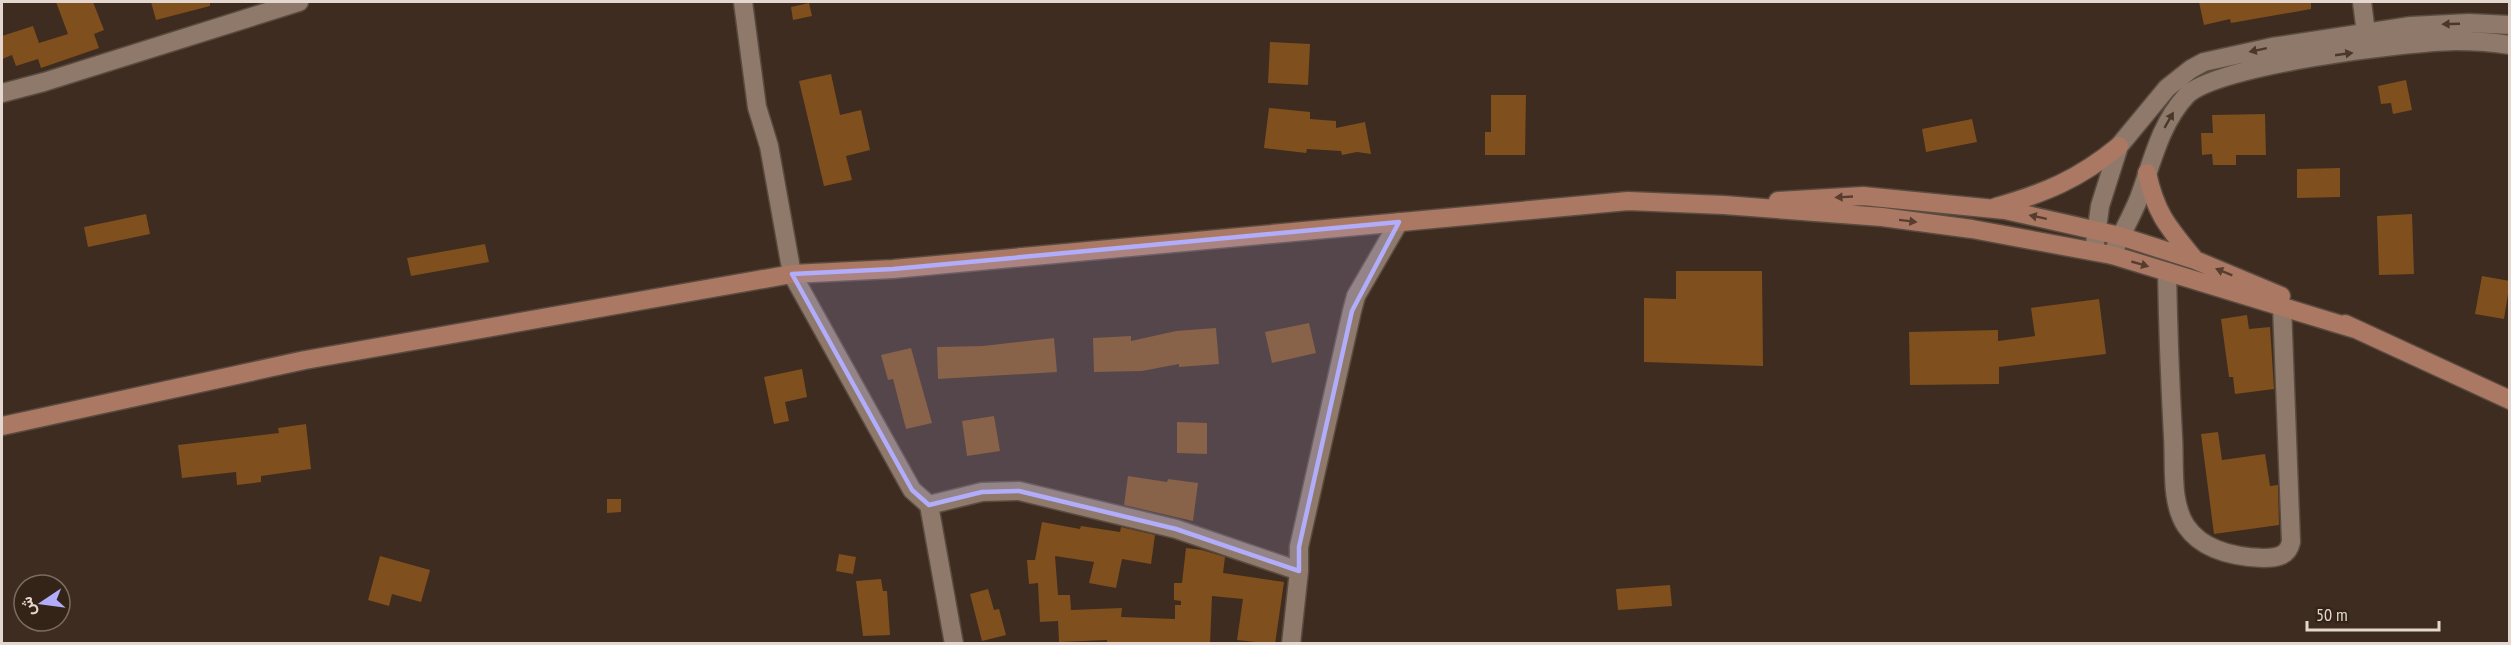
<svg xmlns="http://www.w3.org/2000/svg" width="2511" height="645" viewBox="0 0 2511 645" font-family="'PT Sans Narrow',Vazirmatn,sans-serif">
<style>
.building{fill:#7f4f1d}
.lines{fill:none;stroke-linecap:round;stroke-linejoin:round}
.minor-casing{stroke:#5a4b40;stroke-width:21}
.secondary-casing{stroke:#5a4b40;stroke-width:21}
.primary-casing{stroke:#5a4b40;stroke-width:21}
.minor{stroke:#8e796b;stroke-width:18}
.secondary{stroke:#8e796b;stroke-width:18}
.primary{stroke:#ab7863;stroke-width:18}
.oneway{fill:#4a382c}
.oneway2{fill:#583d2e}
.marked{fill:#b1adfa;fill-opacity:0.2;stroke:#b1adfa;stroke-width:4.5;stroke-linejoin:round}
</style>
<rect width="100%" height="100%" fill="#3e2c20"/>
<path class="building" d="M56,2H93L104,30L94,34L99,48L41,68L38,59L16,66L12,55L2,59V36L33,26L39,43L68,34Z
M151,2H210V6L156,20Z
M2199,2H2311V9L2231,23L2230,19L2204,25Z
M809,3L812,16L793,20L791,7Z
M1270,42L1310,44L1308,85L1268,83Z
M831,74L840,115L861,110L870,150L846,156L852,180L824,186L799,81Z
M2406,80L2412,110L2393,114L2391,103L2381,104L2378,86Z
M1491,95H1526L1525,155H1485V132H1491Z
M1269,108L1310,112V119L1336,121V128L1365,122L1371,154L1357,152L1342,155L1341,151L1307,149L1306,153L1264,148Z
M2265,114L2266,155H2236V165H2213L2212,154L2202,155L2201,133H2213L2212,115Z
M1972,119L1977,142L1926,152L1922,129Z
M2340,168V197L2297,198V169Z
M146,214L150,234L88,247L84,227Z
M2412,214L2414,274L2379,275L2377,216Z
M485,244L489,262L411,276L407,258Z
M1676,271H1762L1763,366L1644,362V298L1676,299Z
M2482,276L2510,281L2504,319L2475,314Z
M2099,299L2106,354L1999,367V384L1910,385L1909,332L1998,330V341L2035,336L2031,308Z
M2247,315L2249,329L2270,327L2274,389L2235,394L2233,377H2229L2221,319Z
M1309,323L1316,353L1272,363L1265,332Z
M1216,328L1219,364L1179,367V364L1142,371L1094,372L1093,338L1131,336V341L1176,331Z
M1054,338L1057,372L938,379L937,347L983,346Z
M911,348L932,423L906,429L893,379L888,380L881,355Z
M802,369L807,397L785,402L789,421L774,424L764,377Z
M994,416L1000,451L967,456L962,421Z
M1177,422L1207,423V454L1177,453Z
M306,424L311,469L261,476V482L237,485L236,472L182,478L178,445L279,433L278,428Z
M2218,432L2222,460L2265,454L2270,486L2278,485L2279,525L2214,534L2201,434Z
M1128,476L1167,482L1168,479L1198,483L1193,521L1124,505Z
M607,499H621V512L607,513Z
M1042,522L1080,529L1081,526L1120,532L1121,527L1155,535L1151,564L1122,559L1116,588L1089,583L1094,562L1055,556L1058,595H1070L1071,610L1122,608L1121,617L1175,619V605H1181V601L1174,600V583H1182L1186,548L1202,550L1225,557L1223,573L1284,582L1275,644L1237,640L1243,599L1212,596L1210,644H1107V640L1059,642L1058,621L1040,622L1038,583L1029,584L1027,560H1035Z
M839,554L856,557L853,574L836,571Z
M380,556L430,570L421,602L392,594L389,606L368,600Z
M881,579L883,591H887L890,635L863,636L856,581Z
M1670,585L1672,606L1618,610L1616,589Z
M988,589L994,610L999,609L1006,635L982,641L970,594Z"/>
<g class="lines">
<defs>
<path id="minor" d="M743,2L757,107L769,146L792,274L912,490L929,505L954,644
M2362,2L2366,33
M2,93L44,82L299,2
M2167,272C2168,327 2170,381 2173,436C2175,464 2170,502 2186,526C2203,551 2235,557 2263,558C2277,558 2288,556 2291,542L2282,306
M929,505L982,492L1019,491L1176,529L1299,571
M1291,644L1299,571V547L1352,311L1356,296L1399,222"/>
<path id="secondary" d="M2094,251L2100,206L2119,146L2167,88L2191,69L2204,62L2272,47L2411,26L2469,23L2510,25
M2112,255C2120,236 2131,218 2139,198C2152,163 2160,124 2186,96C2215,65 2408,42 2455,41C2473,41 2492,42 2510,45"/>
<path id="primary" d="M2147,173C2156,215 2169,228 2195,260
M1778,201L1863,196L2005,210L2120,236L2195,260L2281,296
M1996,207C2045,193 2079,179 2119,146
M2345,324L2510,400
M2,426L305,360L792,274L893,269L1628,201L1724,205L1882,217L1972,229L2112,255L2355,329"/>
</defs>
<use href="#minor" class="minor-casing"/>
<use href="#secondary" class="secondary-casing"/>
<use href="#primary" class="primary-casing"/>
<use href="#minor" class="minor"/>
<use href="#secondary" class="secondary"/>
<use href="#primary" class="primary"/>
</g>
<defs><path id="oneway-solid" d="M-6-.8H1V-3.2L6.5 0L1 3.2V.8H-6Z" transform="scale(1.5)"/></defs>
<g class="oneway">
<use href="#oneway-solid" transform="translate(2451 24) rotate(178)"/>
<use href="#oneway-solid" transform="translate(2258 50) rotate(168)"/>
<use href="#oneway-solid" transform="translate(2344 54) rotate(-8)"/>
<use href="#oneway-solid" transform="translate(2169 120) rotate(-60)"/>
</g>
<g class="oneway2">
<use href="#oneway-solid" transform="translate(1844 197) rotate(177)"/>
<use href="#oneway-solid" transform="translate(2038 217) rotate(-168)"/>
<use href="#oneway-solid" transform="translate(1908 221) rotate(7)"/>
<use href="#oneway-solid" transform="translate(2140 264) rotate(16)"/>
<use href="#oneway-solid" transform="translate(2224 272) rotate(-158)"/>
</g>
<path class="marked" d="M1399,222L1352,311L1299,547V571L1176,529L1019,491L982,492L929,505L912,490L792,274L893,269Z"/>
<rect width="2511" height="645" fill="none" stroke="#e3d7cf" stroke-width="6"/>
<g transform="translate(42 603) rotate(257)"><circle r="28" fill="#342317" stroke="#7a6b61" stroke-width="1.5"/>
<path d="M0-4.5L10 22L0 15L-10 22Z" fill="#b1adfa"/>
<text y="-9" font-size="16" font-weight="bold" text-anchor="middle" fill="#e3d7cf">ش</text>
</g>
<path d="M2307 621v9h132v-9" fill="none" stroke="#e3d7cf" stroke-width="3"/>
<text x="2316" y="621" font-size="18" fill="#e3d7cf" stroke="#342317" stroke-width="4.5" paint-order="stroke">50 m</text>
</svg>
